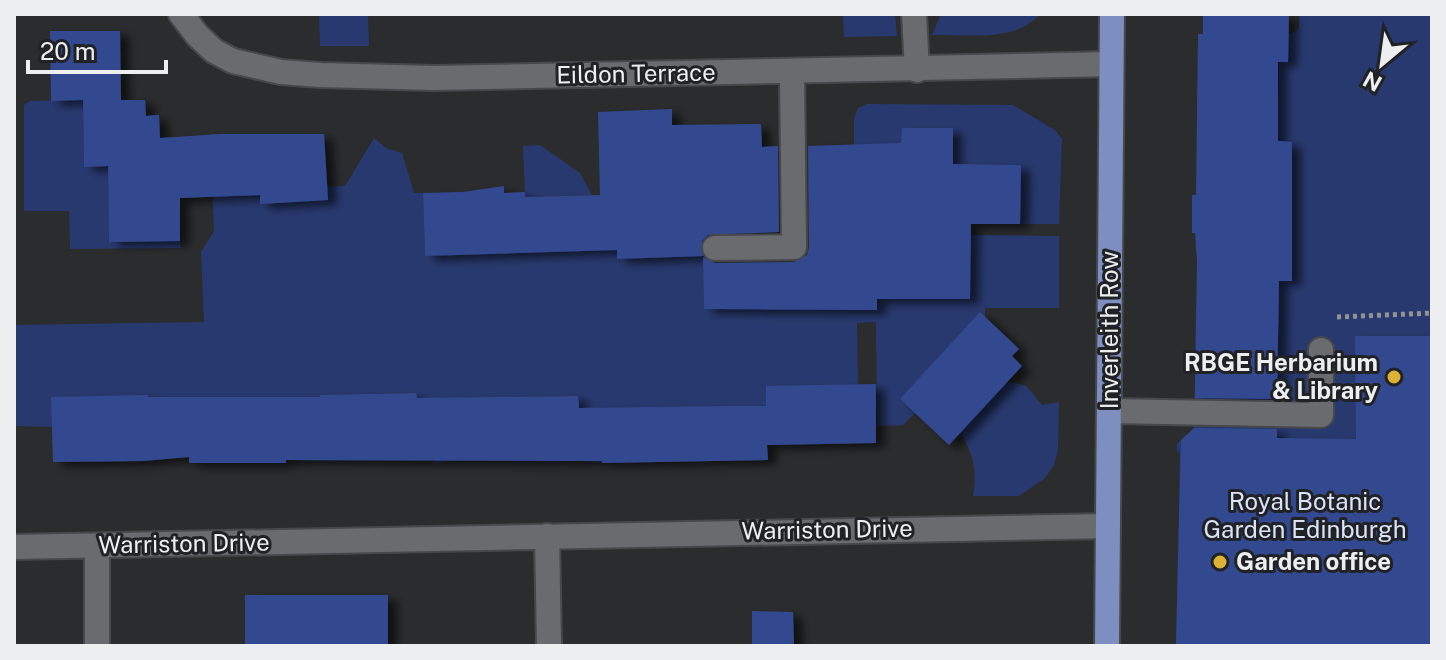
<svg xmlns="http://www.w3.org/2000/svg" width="1446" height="660" viewBox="0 0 1446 660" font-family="'Public Sans',sans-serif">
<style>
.green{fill:#28396f}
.building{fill:#334990;filter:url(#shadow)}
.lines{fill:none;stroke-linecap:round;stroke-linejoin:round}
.minor-casing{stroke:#47484b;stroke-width:28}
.major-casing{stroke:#47484b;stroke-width:28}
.path{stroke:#929395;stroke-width:5;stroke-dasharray:4 4;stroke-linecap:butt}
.minor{stroke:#6a6b6e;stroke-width:24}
.major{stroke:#7d8ec0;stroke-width:24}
.poi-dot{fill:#ddb133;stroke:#212225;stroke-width:3}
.labels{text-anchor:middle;stroke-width:6;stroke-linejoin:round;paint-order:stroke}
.street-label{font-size:24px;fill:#edeef0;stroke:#212225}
.poi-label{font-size:24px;font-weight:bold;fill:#edeef0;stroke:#212225;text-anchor:end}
.park-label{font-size:24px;fill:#dbe3f8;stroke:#212225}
</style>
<defs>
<filter id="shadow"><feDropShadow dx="9" dy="5" stdDeviation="4" flood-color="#0009"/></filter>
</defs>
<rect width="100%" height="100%" fill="#2b2c2e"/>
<path class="green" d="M319,14H368L369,46H320Z
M843,14H895L897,36L844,37Z
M941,14H1040C1015,43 967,34 932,35Z
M1299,14H1432V646H1176L1180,453L1177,451V444L1186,435H1194L1196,307H1214V281H1292L1242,140L1278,115L1279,62H1288V35L1299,29Z
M83,100L84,166H108L109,242L180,241L181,248L70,249L69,211H24V105L30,101Z
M867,104L1013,105L1055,130L1062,139L1059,224H1020V165L953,164V128L902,129L901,223L891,299H970L971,235L1059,236V308H985V317L900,399L915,413L903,425L877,426L876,322L857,323L858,385L767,406L602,408V463L579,461L578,396L443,398L444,462L434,463V423H417L416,393L320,395V424L285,397H189L149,425L148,395L52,427L14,426V325L204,322L201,252L214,231L210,134H216L260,195L261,204L327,200L326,187L345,186L374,138L386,148L402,153L414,193H423L425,256L617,250L618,259L676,257L703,225L704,309H799L854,180V118L858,108Z
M540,145L580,173L592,195L525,197L523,146Z
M1013,382L1026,386L1042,405L1059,402L1058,450L1054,465L1045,478L1019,496H973C977,472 974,454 960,433L1006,383Z"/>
<path class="building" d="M1203,14H1289L1288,62H1278V141L1292,142V281H1279L1277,399L1195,398L1197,260L1195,233H1192V195H1196L1198,34H1203Z
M50,31H120L121,100H145L146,116L159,115L160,138L222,134H324L328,200L260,204V195L180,198V241L109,242L108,166L84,167L83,100L51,101Z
M672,109V125L761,124L762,147L778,146L779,232L708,235L702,241L703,256L617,259V250L425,256L423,193L463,192L504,186V193L525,192V197L600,195L598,112Z
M902,128H953V164L1021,165L1020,224H971L970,299H877V310L704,309L703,257L715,263L794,262L807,255L809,247L808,146L901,143Z
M980,312L1019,349L1012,356L1022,366L949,445L900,399Z
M1355,336H1432V646H1176L1181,440L1194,428L1277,429V438L1356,439Z
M876,384V443L767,445L768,460L602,463V461L286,460V463H189V457L143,461L53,462L51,397L148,395V397H320V395L416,393L417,398L578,396L579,408L725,406H766V386Z
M245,595H388V646H245Z
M752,611L793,612L794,646H752Z"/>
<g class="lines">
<defs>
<path id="minor" d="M181,14L197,35L214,51L233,61L281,72L320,75L434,78L1111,64
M914,14L917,70
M715,248L794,247L792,73
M1109,411L1321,415V350
M547,536L549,646
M14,547L1108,526
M97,646V546"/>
<path id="major" d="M1107,646L1112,14"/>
</defs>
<use href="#minor" class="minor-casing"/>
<use href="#major" class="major-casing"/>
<path class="path" d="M1337,317L1432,313"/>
<use href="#minor" class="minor"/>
<use href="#major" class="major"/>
</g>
<g class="poi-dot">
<circle cx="1394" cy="377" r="8"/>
<circle cx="1220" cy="562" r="8"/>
</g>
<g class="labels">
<g class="street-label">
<text transform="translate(636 74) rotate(-1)" y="8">Eildon Terrace</text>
<text transform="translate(1110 330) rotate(-90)" y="8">Inverleith Row</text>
<text transform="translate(827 530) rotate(-1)" y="8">Warriston Drive</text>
<text transform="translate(184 544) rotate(-1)" y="8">Warriston Drive</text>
</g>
<g class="poi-label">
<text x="1378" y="371">RBGE Herbarium<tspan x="1378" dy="28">&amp; Library</tspan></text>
<text x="1236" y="570" text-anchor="start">Garden office</text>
</g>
<g class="park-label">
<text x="1305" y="510">Royal Botanic<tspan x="1305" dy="28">Garden Edinburgh</tspan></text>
</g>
</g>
<rect width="1446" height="660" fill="none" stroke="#edeef0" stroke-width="32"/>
<g transform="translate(1382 64) rotate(209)" stroke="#212225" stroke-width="6" paint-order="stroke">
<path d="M0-6L14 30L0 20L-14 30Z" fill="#edeef0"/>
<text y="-12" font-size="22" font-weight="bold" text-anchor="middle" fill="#edeef0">N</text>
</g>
<path d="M28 60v12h138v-12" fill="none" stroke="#edeef0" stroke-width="4"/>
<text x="40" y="60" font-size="24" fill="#edeef0" stroke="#212225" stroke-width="6" paint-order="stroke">20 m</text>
</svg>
